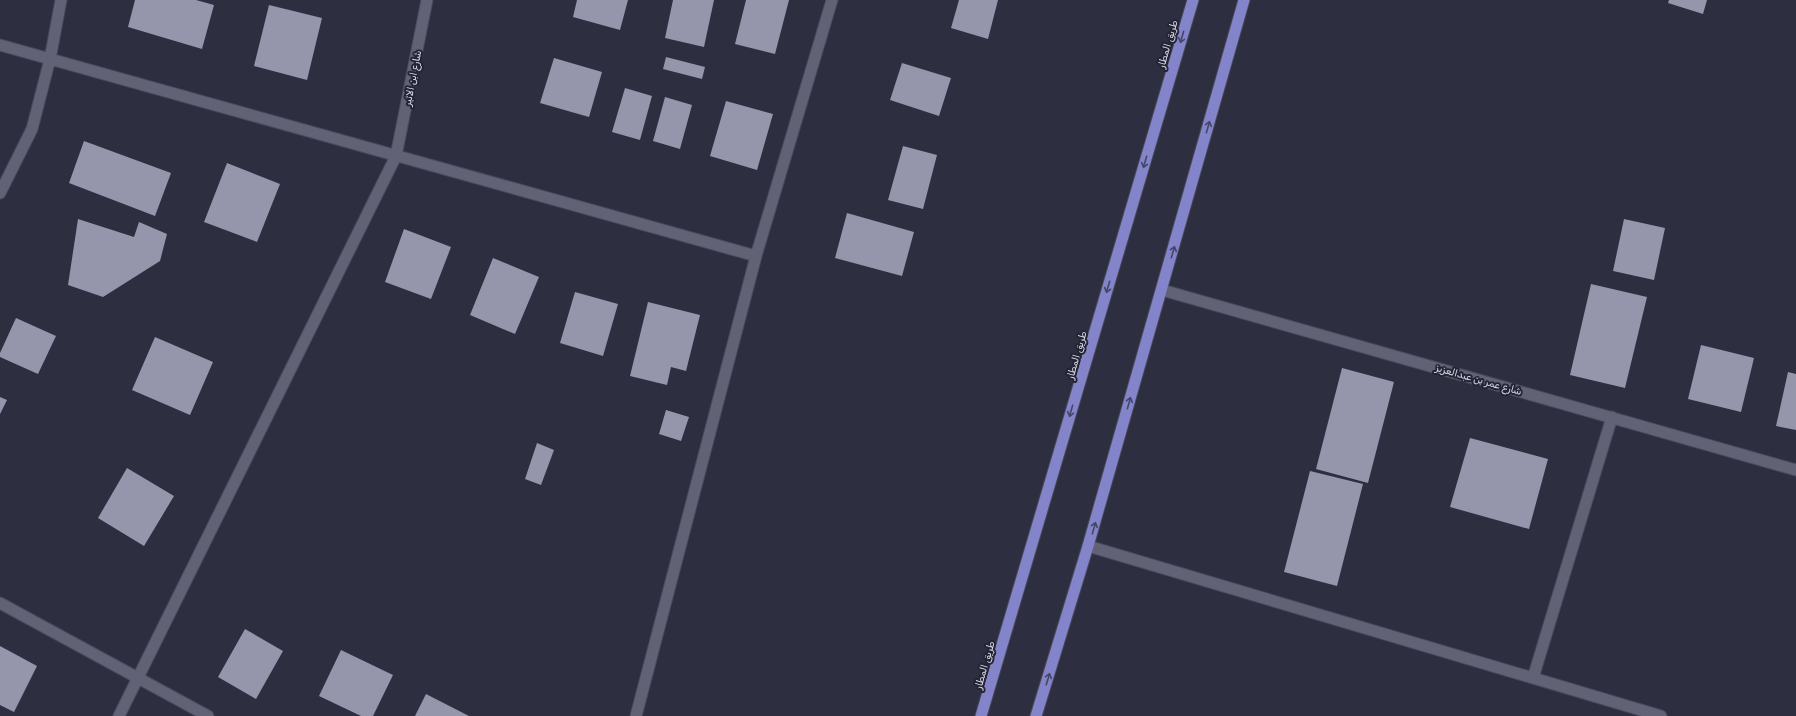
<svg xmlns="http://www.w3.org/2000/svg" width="1796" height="716" viewBox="0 0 1796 716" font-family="Rubik,'Noto Naskh Arabic',sans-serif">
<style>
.building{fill:#9596ac}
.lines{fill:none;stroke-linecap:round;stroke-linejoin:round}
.minor-casing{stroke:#484958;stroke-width:13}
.trunk-casing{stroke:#484958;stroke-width:13}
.minor{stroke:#616276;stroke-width:11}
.trunk{stroke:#8484ca;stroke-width:11}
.oneway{stroke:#454669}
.labels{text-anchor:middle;stroke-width:4;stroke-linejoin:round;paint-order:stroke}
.street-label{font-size:10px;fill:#dadbe7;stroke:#232435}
</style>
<rect width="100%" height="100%" fill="#2d2e40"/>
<path class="building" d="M135,0H196L214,5L202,49L128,27Z
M577,0H628L620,30L573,17Z
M673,0H714L704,47L665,38Z
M746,0H789L775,54L735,44Z
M959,0H998L988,39L951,28Z
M1669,0H1707L1703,14L1668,3Z
M269,5L322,18L307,80L254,66Z
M666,57L705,67L702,79L663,69Z
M554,58L602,72L589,117L540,103Z
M902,63L951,78L939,116L890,100Z
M625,88L652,96L640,140L612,132Z
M665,97L692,105L680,149L653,141Z
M726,101L773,114L757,170L710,156Z
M84,141L171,173L155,216L69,183Z
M903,146L937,155L923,209L888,200Z
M227,163L280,184L257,242L204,222Z
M847,213L914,232L902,276L835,258Z
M78,219L134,237L139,222L167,234L160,261L103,297L68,285Z
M1624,219L1665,228L1654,280L1613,271Z
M404,229L451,247L431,299L385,282Z
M493,258L539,277L515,334L470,315Z
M1591,284L1647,297L1625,388L1570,375Z
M575,292L618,304L603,356L560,343Z
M648,302L700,315L686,371L671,367L667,385L630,376Z
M16,318L56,336L38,374L0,357V353Z
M155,337L213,362L190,415L132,390Z
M1701,345L1754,358L1741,412L1688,399Z
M1342,368L1394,382L1368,483L1316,469Z
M1788,372L1796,374V430L1776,426Z
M0,397L7,400L0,414Z
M666,410L689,417L681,441L659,434Z
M1470,438L1548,459L1529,529L1450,507Z
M537,443L554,450L541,485L525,479Z
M127,468L174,496L144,546L98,518Z
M1310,471L1363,484L1337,586L1284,572Z
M245,629L283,651L256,699L218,677Z
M0,646L37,666L14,712L0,705Z
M341,650L393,675L373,716H361L319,696Z
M426,694L469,716H415Z"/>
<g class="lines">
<defs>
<path id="minor" d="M0,45L756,256
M0,193L32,129L50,59L61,0
M1162,290L1796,470
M1088,546L1661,716
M0,603L208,716
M1533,678L1612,417
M119,716L396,156L427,0
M636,716L756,256L832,0"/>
<path id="trunk" d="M981,716L1193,0
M1036,716L1088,546L1244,0"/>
</defs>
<use href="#minor" class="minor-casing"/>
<use href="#trunk" class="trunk-casing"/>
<use href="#minor" class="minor"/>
<use href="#trunk" class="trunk"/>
</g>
<defs><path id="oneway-shaft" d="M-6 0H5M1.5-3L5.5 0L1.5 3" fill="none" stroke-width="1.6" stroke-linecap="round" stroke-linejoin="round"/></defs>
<g class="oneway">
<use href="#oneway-shaft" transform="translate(1182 37) rotate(106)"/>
<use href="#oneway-shaft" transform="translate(1208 127) rotate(-74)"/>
<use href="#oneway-shaft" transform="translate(1145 162) rotate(106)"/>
<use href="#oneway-shaft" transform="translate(1173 252) rotate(-74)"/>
<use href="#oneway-shaft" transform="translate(1108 287) rotate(106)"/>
<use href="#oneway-shaft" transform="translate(1129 403) rotate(-74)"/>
<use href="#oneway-shaft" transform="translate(1071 411) rotate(106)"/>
<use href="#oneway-shaft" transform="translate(1094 528) rotate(-74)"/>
<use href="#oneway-shaft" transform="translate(1048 679) rotate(-73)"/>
</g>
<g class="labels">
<g class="street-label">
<text transform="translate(1167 44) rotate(-74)" y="4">طريق المطار</text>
<text transform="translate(412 78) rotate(-79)" y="4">شارع ابن الاثير</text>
<text transform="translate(1076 355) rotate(-74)" y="4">طريق المطار</text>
<text transform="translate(1479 379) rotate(16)" y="4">شارع عمر بن عبدالعزيز</text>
<text transform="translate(984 665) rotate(-74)" y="4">طريق المطار</text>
</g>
</g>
</svg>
